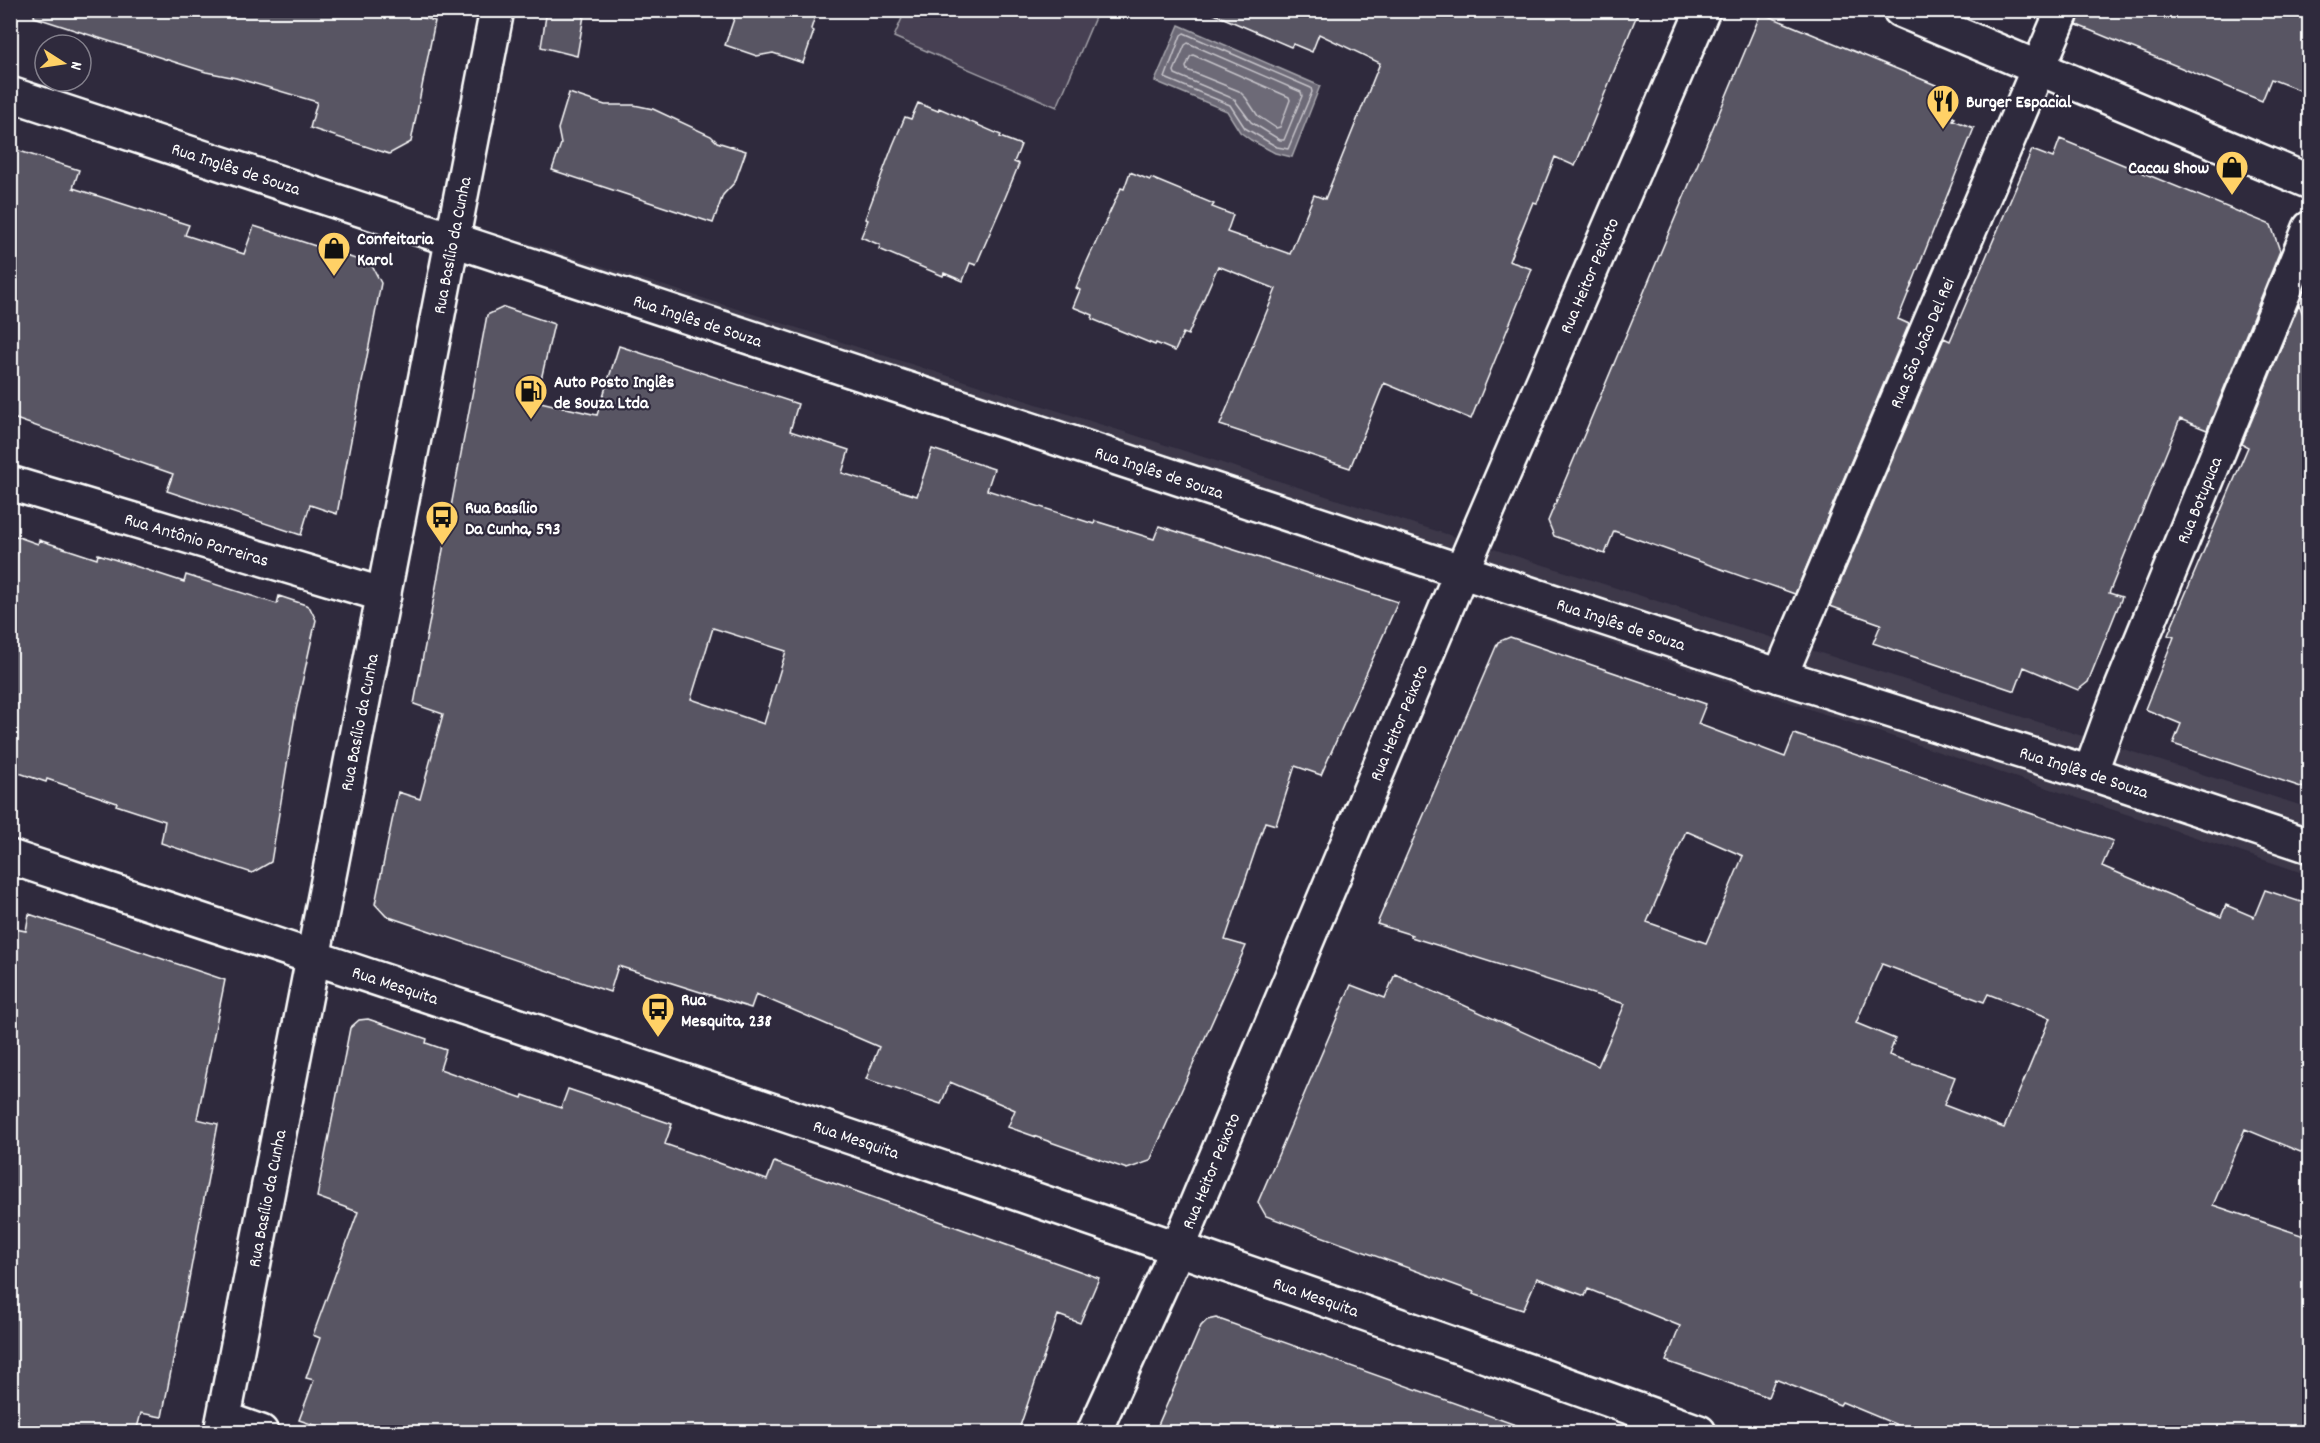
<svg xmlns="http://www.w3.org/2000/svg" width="2320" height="1443" viewBox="0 0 2320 1443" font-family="Dekko,sans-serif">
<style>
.built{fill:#3c3749}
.green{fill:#464152;stroke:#a2a0a8;stroke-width:1.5}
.water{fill:#6d6a77;stroke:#a7a6ad;stroke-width:1.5}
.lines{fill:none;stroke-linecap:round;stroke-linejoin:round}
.shore{stroke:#c5c3c9;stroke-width:1.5}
.building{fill:#595564;stroke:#fff;stroke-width:1.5;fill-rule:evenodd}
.minor-casing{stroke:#fff;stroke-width:38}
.tertiary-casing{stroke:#fff;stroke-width:38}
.minor{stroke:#2f2a3d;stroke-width:33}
.tertiary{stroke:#2f2a3d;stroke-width:33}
.labels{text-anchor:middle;stroke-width:4.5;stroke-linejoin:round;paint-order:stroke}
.poi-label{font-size:18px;font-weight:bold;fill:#fff;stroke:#2f2a3d;text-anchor:start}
.street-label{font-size:18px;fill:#fff;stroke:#2f2a3d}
</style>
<rect width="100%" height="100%" fill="#2f2a3d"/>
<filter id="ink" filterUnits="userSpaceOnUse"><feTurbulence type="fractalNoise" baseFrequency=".0167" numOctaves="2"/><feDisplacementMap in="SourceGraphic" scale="12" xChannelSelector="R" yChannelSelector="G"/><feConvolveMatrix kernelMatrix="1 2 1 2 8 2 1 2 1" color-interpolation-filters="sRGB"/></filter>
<g filter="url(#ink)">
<path class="built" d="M520,240L2309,808V875L501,274Z"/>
<path class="green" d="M1086,10L1096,15L1057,107L894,37L905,11Z"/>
<path class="water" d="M1179,25L1320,86L1292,157L1275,153L1251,140L1240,132L1227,111L1155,81Z"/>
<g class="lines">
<path class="shore" d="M1184,33L1311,88L1312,92L1288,149L1277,147L1245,128L1230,105L1165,78L1181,35Z
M1188,43L1301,92L1302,96L1284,140H1280L1251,122L1234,99L1175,74L1174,71L1185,45Z
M1193,55L1289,97L1290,100L1280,127L1276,128L1258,116L1246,98L1239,91L1187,70L1186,67L1190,57Z"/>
</g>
<path class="building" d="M35,10H395L435,21L411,142L389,154L310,128L317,102L236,78L206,72L124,46L34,17Z
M547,10H585L577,56L541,47Z
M737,10H817L811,29L814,31L803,63L773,53L757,56L725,45Z
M1205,10H1639L1575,166L1555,157L1537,203L1533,202L1509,261L1532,269L1471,419L1384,383L1350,468L1220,425L1276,289L1218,266L1188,335L1183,333L1175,351L1156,343L1155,345L1092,319L1093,315L1073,307L1080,290L1076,288L1085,266L1121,188L1124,189L1130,172L1150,180L1151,178L1214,204L1212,207L1233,215L1227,232L1290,254L1314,195L1325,199L1380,63L1319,34L1312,52L1293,44L1291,47Z
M2081,10H2310V94L2271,79L2262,101L2077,25Z
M1761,13L1960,95L1951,116L1955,118L1953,120L1974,128L1898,319L1909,324L1795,594L1767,584L1766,585L1614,531L1605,554L1554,536L1548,521Z
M569,93L605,105H634L653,109L711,136L717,142L746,151L735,182L723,195L713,223L552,170L561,144L558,129Z
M918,103L938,111L939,108L1001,135L1000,137L1021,145L1014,162L1019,164L1005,198L976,265L970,263L963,281L944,273L943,276L879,249L880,245L861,237L868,220L865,219L893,145L905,117L911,119Z
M2060,139L2271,225L2280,251L2207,430L2180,419L2109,593L2122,597L2088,682L2078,690L2024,667L2015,691L1873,643L1881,624L1830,606L1944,338L1950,341L2032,150L2053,158Z
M10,148L79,170L73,188L189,225L185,235L244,254L254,226L371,264L381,283L337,514L310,505L301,535L167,491L173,474L10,417Z
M2299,304L2310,333V790L2173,744L2181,724L2145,709L2174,637L2168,635L2248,447L2242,444Z
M504,307L554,324L536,401L597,415L619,346L798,404L790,431L849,450L842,473L917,496L932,449L994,469L987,490L1094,524L1095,521L1154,539L1159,526L1398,602L1321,775L1295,766L1276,825L1265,822L1225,940L1246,946L1150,1161L1127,1169L1008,1127L1015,1110L950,1082L941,1104L866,1079L879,1047L756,994L751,1008L618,966L610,992L386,916L375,904L398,792L420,799L443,714L414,704L487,315ZM713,628L786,651L764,724L691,699Z
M10,534L38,544L39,540L97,559L98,554L184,582L186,575L277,604L279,596L306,605L310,608L316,620L296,710L271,862L252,873L161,843L165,821L116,805L117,803L47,779L46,782L10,770Z
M1510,637L1706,704L1698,724L1785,757L1794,734L2113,841L2102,866L2221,917L2226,905L2254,917L2265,890L2310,905V1156L2245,1129L2213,1205L2310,1238V1432H1914L1842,1402L1840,1405L1775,1379L1768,1397L1666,1361L1680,1326L1588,1289L1585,1296L1537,1278L1523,1310L1473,1294L1474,1292L1266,1216L1258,1202L1351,985L1385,998L1395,974L1598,1066L1625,1004L1411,937L1412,935L1377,924L1498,642ZM1686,831L1743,856L1706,943L1647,922ZM1882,964L1984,1002L1988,994L2050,1018L2004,1128L1944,1105L1955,1077L1889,1055L1895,1039L1856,1023Z
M29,914L225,980L197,1119L218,1124L185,1300L162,1417L141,1413L136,1432H10V928L26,931Z
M368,1019L427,1039L426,1043L446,1050L440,1069L522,1098L523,1095L561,1108L568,1089L672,1124L665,1144L767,1180L774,1162L1099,1278L1080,1323L1058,1315L1018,1432H335L299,1420L314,1380L306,1378L320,1338L313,1335L358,1212L317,1197L350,1028L359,1020Z
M1216,1318L1527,1429V1432H1155L1201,1326L1207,1320Z"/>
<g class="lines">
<defs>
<g id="minor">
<path id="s1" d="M10,94L1780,676L2090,773L2310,846"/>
<path id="s2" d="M10,483L384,595"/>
<path id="s3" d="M1780,676L2063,10"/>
<path id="s4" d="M2090,773L2116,702L2310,228"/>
<path id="s5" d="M10,857C575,1044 1139,1230 1699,1432"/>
<path d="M224,1419L261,1432"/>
<path id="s6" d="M1094,1432L1178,1248L1462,570L1703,10"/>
</g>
<g id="tertiary">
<path d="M1900,10L2310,182"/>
<path id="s7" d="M221,1432L497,10"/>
</g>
</defs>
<use href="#minor" class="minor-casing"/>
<use href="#tertiary" class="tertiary-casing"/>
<use href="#minor" class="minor"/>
<use href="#tertiary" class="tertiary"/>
</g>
</g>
<defs>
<symbol id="restaurant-pin" viewBox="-11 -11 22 30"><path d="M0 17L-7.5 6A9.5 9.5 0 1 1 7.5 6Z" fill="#ffd166" stroke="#2f2a3d"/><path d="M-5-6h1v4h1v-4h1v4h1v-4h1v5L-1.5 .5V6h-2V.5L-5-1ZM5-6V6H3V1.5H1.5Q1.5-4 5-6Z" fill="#111"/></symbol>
<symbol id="shop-pin" viewBox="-11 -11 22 30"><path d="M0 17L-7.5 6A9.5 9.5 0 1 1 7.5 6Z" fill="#ffd166" stroke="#2f2a3d"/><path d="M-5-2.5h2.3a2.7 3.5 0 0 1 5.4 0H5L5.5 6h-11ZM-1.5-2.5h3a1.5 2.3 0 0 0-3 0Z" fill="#111"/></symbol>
<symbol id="fuel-pin" viewBox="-11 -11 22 30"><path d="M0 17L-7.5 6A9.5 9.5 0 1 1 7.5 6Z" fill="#ffd166" stroke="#2f2a3d"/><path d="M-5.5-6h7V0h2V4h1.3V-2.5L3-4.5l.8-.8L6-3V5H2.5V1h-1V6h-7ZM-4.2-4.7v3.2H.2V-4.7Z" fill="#111"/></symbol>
<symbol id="bus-pin" viewBox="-11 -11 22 30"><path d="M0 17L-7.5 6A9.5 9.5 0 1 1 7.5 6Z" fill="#ffd166" stroke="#2f2a3d"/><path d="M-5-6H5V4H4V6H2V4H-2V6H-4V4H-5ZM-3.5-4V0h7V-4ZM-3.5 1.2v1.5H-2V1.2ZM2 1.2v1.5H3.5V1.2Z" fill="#111"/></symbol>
</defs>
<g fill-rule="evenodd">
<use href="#restaurant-pin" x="1924" y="82" width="38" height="52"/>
<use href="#shop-pin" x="2213" y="148" width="38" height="52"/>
<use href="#shop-pin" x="315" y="229" width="38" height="52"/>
<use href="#fuel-pin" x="512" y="372" width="38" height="52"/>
<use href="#bus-pin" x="423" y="498" width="38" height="52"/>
<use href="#bus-pin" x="639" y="990" width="38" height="52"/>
</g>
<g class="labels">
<g class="poi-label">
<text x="1966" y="107">Burger Espacial</text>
<text x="2209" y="173" text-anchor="end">Cacau Show</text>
<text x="357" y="244">Confeitaria<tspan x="357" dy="21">Karol</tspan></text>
<text x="554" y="387">Auto Posto Inglês<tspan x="554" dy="21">de Souza Ltda</tspan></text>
<text x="465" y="513">Rua Basílio<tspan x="465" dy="21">Da Cunha, 593</tspan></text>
<text x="681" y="1005">Rua<tspan x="681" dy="21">Mesquita, 238</tspan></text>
</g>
<g class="street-label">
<text dy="6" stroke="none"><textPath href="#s1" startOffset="238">Rua Inglês de Souza</textPath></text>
<text dy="6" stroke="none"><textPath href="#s7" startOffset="1209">Rua Basílio da Cunha</textPath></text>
<text dy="6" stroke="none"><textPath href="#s6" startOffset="1258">Rua Heitor Peixoto</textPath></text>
<text dy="6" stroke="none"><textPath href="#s1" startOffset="724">Rua Inglês de Souza</textPath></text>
<text dy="6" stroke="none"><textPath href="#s3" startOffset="362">Rua São João Del Rei</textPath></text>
<text dy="6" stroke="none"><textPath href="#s1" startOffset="1210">Rua Inglês de Souza</textPath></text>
<text dy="6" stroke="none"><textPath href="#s4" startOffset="294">Rua Botupuca</textPath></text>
<text dy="6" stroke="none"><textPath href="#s2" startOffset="195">Rua Antônio Parreiras</textPath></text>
<text dy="6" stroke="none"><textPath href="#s1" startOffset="1696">Rua Inglês de Souza</textPath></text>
<text dy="6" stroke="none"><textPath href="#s6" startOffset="772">Rua Heitor Peixoto</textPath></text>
<text dy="6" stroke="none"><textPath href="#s7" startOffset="723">Rua Basílio da Cunha</textPath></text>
<text dy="6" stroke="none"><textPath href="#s1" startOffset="2182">Rua Inglês de Souza</textPath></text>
<text dy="6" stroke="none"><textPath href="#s5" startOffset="406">Rua Mesquita</textPath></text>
<text dy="6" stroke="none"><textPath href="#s5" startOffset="892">Rua Mesquita</textPath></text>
<text dy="6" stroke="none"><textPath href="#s6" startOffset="286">Rua Heitor Peixoto</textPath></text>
<text dy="6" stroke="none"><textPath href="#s7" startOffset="238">Rua Basílio da Cunha</textPath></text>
<text dy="6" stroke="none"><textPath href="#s5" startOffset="1378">Rua Mesquita</textPath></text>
</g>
</g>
<rect width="2320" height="1443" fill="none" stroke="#2f2a3d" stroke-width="36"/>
<rect x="18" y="18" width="2284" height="1407" fill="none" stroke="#fff" stroke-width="2" filter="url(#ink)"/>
<g transform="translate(63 63) rotate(102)"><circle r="28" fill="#2f2a3d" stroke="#827f8b" stroke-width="1.5"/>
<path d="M0-4.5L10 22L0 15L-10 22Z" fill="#ffd166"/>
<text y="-9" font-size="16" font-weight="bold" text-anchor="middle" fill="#ffffff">N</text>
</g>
</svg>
